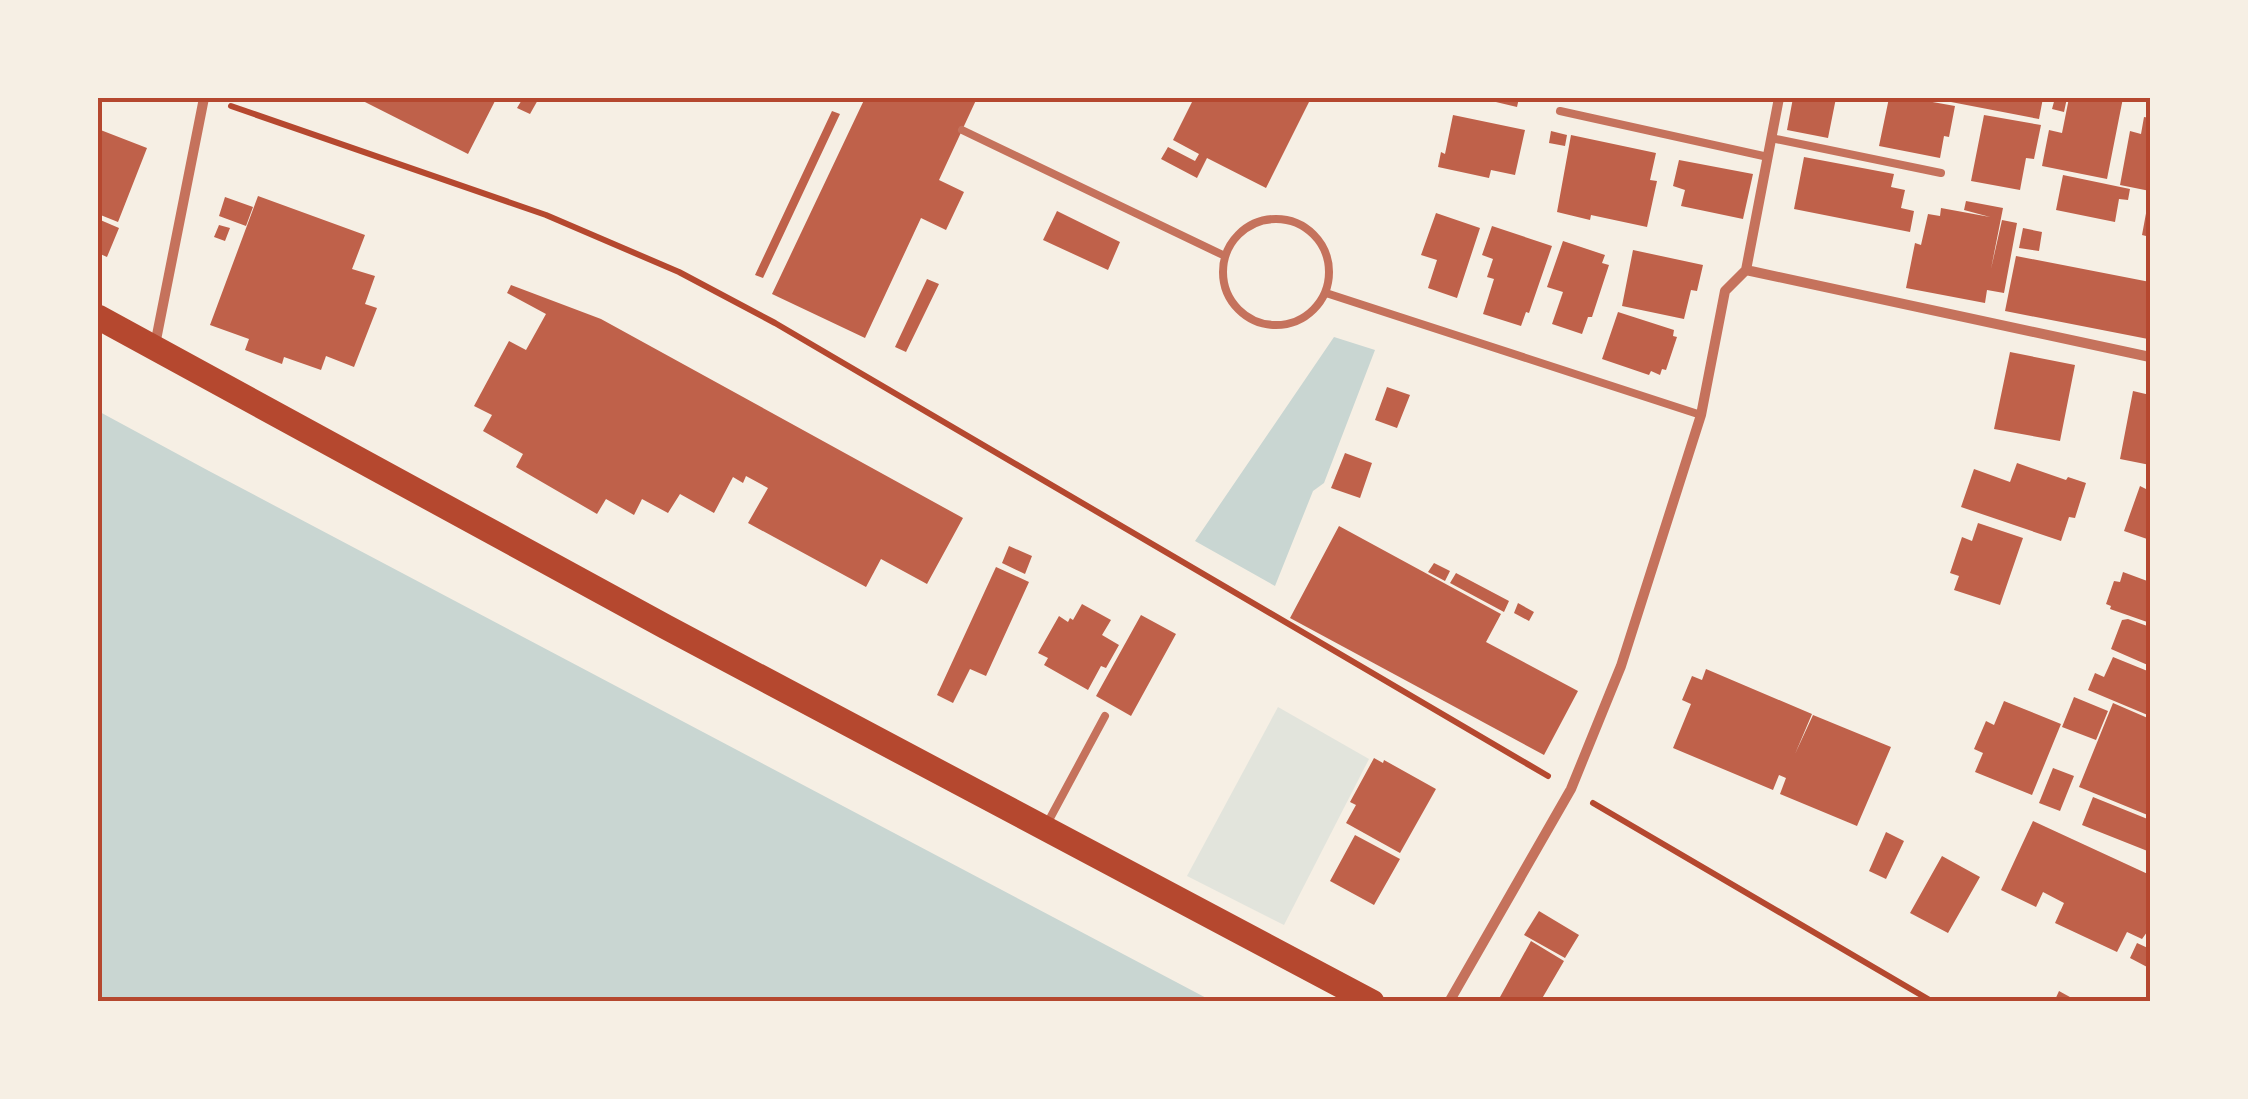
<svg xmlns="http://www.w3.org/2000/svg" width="2248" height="1099" viewBox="0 0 2248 1099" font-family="'Zilla Slab',serif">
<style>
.green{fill:#e2e4dc}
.water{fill:#c9d6d2}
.building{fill:#bf614a}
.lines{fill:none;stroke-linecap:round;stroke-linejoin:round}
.path{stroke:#b5482f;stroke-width:6}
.service{stroke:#c5725c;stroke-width:8}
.minor{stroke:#c5725c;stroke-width:10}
.primary{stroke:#b5482f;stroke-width:25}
.neatline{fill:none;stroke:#b5482f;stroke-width:4}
</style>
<rect width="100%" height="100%" fill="#f6efe4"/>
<path class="green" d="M1278,707L1369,759L1284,925L1187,876Z"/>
<path class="water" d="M1334,337L1375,350L1324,483L1313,491L1275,586L1195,541Z
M98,411L209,471L1212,1001H98Z"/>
<path class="building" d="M357,98H488L495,101L468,154Z
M523,98H539L530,114L517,108Z
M865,98H977L939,180L964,192L946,230L921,218L865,338L772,294Z
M1194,98H1311L1266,188L1207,158L1197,178L1161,159L1168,147L1195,161L1199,154L1173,140Z
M1479,98H1519L1517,107Z
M1793,98H1836L1828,138L1787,130Z
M1889,98H1910L1955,106L1949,137L1944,136L1940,158L1879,146Z
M1952,98H2043L2039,119L1951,102Z
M2055,98H2067L2064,112L2052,109Z
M2069,98H2123L2107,179L2042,166L2049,130L2062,133Z
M832,111L840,114L763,278L755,275Z
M1453,115L1525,130L1515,175L1491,170L1489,178L1438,167L1441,152L1445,154Z
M1984,115L2041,125L2034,159L2026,158L2020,190L1971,181Z
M2144,117L2150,118V191L2120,185L2130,131L2141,134Z
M98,129L147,148L118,222L98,214Z
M1551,131L1567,135L1565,146L1549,143Z
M1571,135L1656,153L1650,180L1657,181L1647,227L1591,215L1590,220L1557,212Z
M1804,157L1894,174L1891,187L1905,190L1901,208L1914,211L1910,232L1794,209Z
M1679,160L1753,174L1743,219L1681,206L1685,190L1673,186Z
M2063,175L2130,189L2128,200L2119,199L2115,222L2056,210Z
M258,196L365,235L352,269L375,276L365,304L377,308L354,367L326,356L321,370L284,357L282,364L245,350L249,339L210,325Z
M225,197L253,207L246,226L219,216Z
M1966,201L2003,208L1991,269L2002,220L2017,223L2004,293L1987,290L1985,303L1906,288L1915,243L1921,245L1928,214L1940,216L1941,208L1990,217L1964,210Z
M2147,208L2150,209V237L2142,235Z
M1057,211L1120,242L1108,270L1043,240Z
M1436,213L1480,228L1457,298L1428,288L1437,260L1421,255Z
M98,219L119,228L107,257L98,253Z
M219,225L230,228L225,241L214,237Z
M1492,226L1552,246L1529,313L1526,312L1521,326L1483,314L1494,279L1487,277L1493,259L1482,255Z
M2023,228L2042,232L2039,251L2019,248Z
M1563,241L1605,255L1602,263L1609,265L1592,317H1588L1582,334L1552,324L1563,292L1547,287Z
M1633,250L1703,265L1697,291L1691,290L1684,319L1622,306Z
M2016,256L2150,282L2148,339L2005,311Z
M927,279L939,284L906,352L895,347Z
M511,285L601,319L963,518L927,584L881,559L866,587L748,523L768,488L746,476L743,483L733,477L714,513L680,494L668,513L642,499L634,515L606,499L597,514L516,467L523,454L483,431L492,415L474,406L509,341L526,350L546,314L507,293Z
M1618,312L1674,330L1673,336L1677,337L1666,370L1662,369L1660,375L1651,371L1649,375L1602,359Z
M2010,352L2075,365L2060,441L1994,429Z
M1387,387L1410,395L1397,428L1375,420Z
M2133,391L2150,395V465L2120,459Z
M1345,453L1372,463L1360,498L1331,488Z
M2017,463L2066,480L2068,477L2086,483L2075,518L2069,517L2061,541L1961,507L1974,469L2010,482Z
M2150,476V540L2124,531L2140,486L2146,489Z
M1978,523L2023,538L2000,605L1954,590L1959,576L1950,573L1962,537L1972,541Z
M1339,526L1501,614L1486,642L1578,691L1544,755L1290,618Z
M1009,546L1032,556L1025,574L1002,563Z
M1434,563L1450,571L1445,581L1428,572Z
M996,567L1029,582L986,676L970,669L953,703L937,695Z
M2123,572L2150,582V623L2110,609L2111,606L2106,604L2114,581L2120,582Z
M1456,573L1509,601L1504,612L1450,583Z
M1518,603L1534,612L1529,621L1514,613Z
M1082,604L1111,620L1102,635L1119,645L1106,668L1101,666L1088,690L1044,665L1048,658L1038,653L1059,616L1068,622L1070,618L1073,620Z
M1141,615L1176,634L1131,716L1096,696Z
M2128,619L2150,627V666L2111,649L2122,620Z
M2113,657L2150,672V716L2088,690L2095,673L2104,677Z
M1706,669L1812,714L1795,754L1813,715L1891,747L1857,826L1780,794L1786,778L1779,775L1773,790L1673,748L1691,704L1682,700L1692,676L1702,680Z
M2074,697L2108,711L2096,740L2062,727Z
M2004,701L2061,724L2032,795L1975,772L1983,753L1974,749L1986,721L1994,725Z
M2113,703L2150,719V816L2079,787Z
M1374,758L1383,763L1384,760L1436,789L1400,853L1346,823L1356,805L1350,802Z
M2053,768L2074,776L2060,811L2039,803Z
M2093,797L2150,820V852L2082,825Z
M2033,821L2150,875V928L2142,939L2127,932L2117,952L2055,923L2064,903L2043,892L2036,907L2001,890Z
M1886,832L1904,841L1886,879L1869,871Z
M1355,835L1400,859L1374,905L1330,881Z
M1942,856L1980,877L1948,933L1910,913Z
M1539,911L1579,935L1565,958L1524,935Z
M1531,941L1564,961L1540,1002H1506L1500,997Z
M2137,943L2150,949L2149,968L2130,958Z
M2059,991L2079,1002H2054Z"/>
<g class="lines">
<path class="path" d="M231,106L546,215L679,272L775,323L1548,776
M1593,803L1933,1002"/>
<path class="service" d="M1560,111L1768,157
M962,130L1225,256
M1771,138L1941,173
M1223 272a53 53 0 1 1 106 0a53 53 0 1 1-106 0Z
M1326,293L1701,415
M1048,822L1105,716"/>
<path class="minor" d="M1746,270L2150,357
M155,345L204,98
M1449,1002L1571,789L1621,666L1701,415L1725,291L1746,270L1779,98"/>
<path class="primary" d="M98,317L666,627L1372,1002"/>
</g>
<rect width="2248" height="1099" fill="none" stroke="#f6efe4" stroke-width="200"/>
<rect x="100" y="100" width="2048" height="899" class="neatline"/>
</svg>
